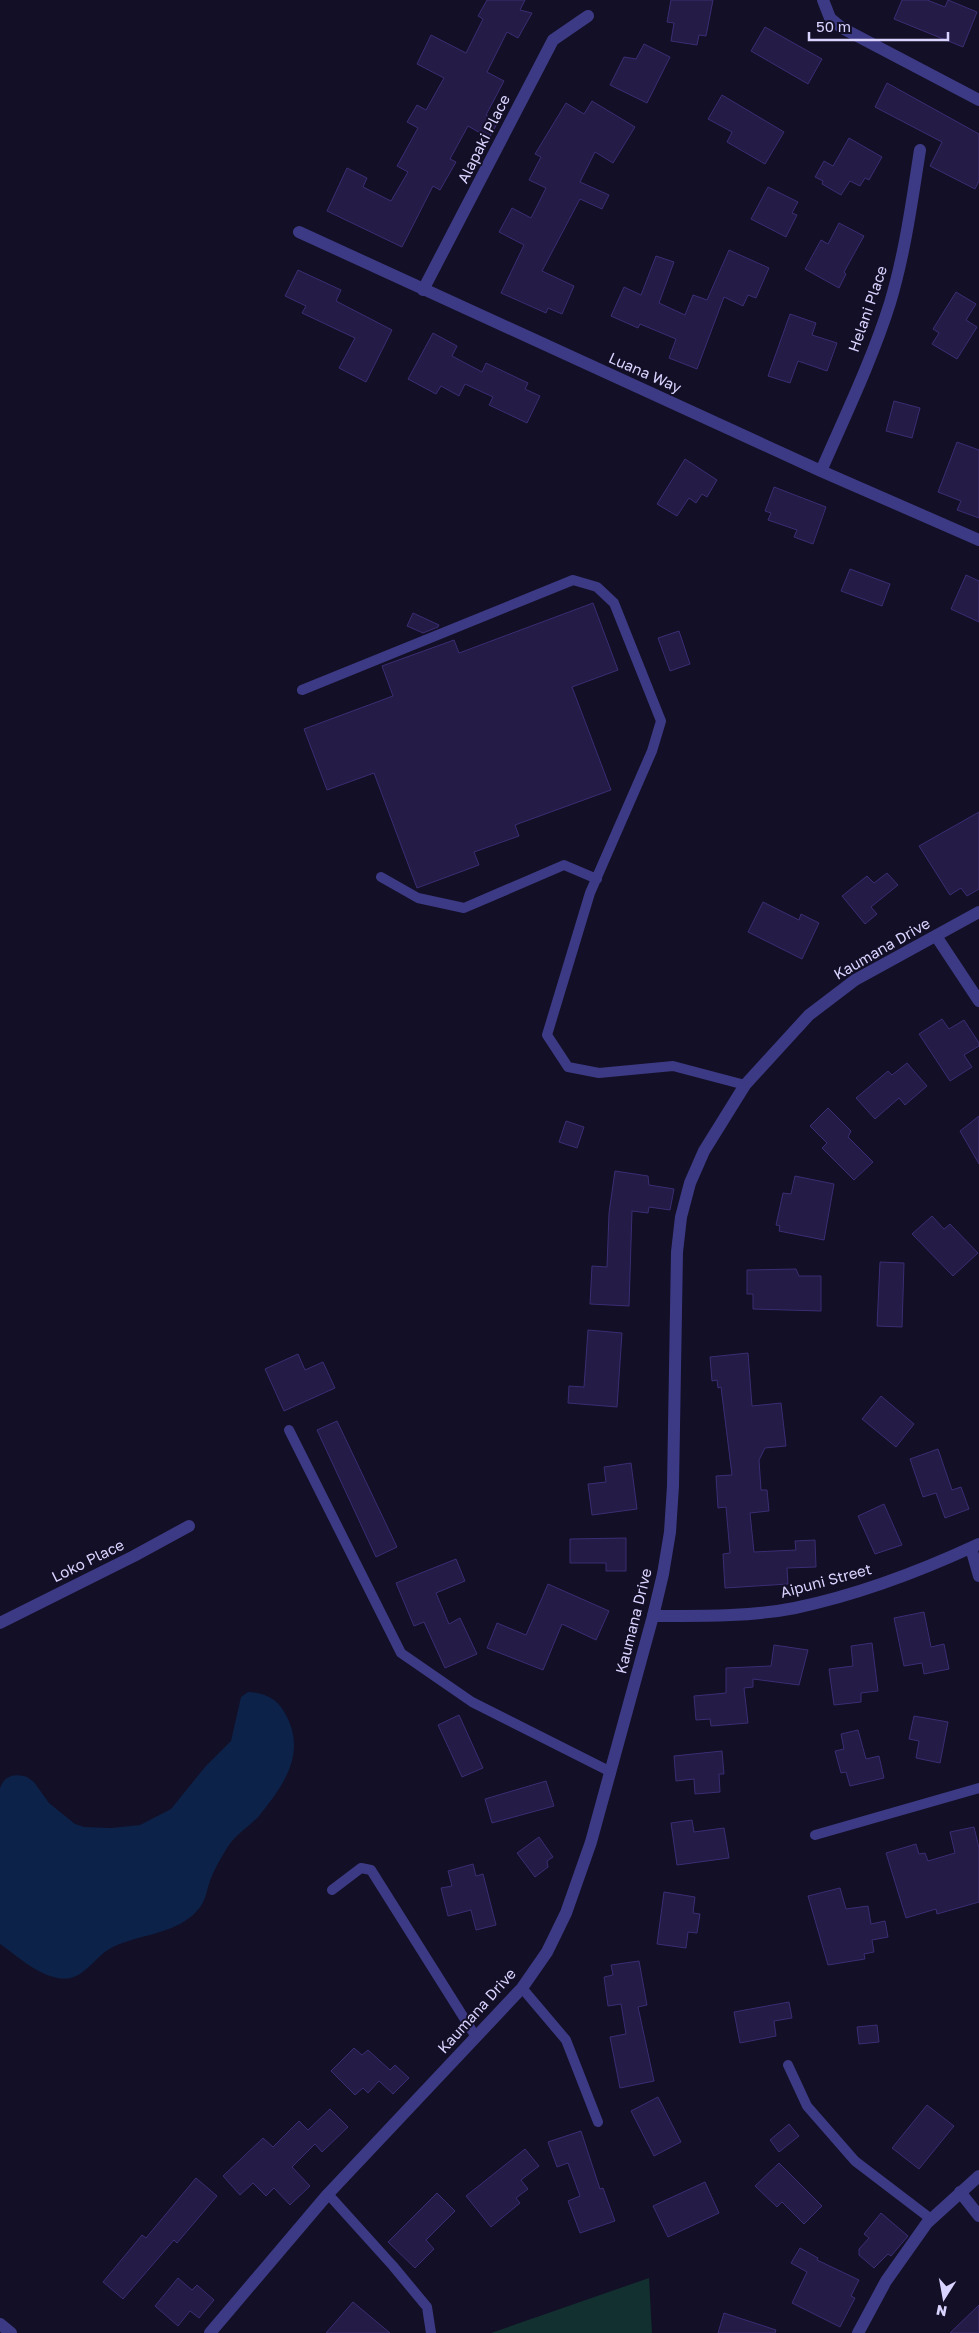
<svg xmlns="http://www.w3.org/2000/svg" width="979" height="2333" viewBox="0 0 979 2333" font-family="'Golos Text',sans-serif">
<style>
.green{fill:#12302f}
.water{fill:#0c2248}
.building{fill:#241b47;stroke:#3b2d73}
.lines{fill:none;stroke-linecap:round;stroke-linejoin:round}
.service{stroke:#3d3a85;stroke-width:10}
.minor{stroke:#3d3a85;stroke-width:12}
.tertiary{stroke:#3d3a85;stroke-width:12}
.labels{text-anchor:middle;stroke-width:4;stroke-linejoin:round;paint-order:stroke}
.street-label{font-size:15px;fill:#d9d4ff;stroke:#130f26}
</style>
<rect width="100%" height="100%" fill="#130f26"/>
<path class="green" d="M649,2278L652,2333H491Z"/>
<path class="water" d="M248,1692C267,1693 279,1700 287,1717C306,1755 283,1786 259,1816C249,1827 235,1835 227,1848C221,1858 215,1868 211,1878C205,1894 207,1902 193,1915C172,1934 138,1935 113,1947C99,1954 92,1966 80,1974C54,1991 19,1957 0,1944V1788C5,1775 14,1773 27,1777L34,1782L49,1803L75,1824L84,1827L111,1828L140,1825L171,1809L205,1767L231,1741L241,1697Z"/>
<path class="building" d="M487,0H525L520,10L532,13L518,38L507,32L487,72L504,81L486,115L498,122L489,138L468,126L450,159L456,162L440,190L433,186L402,247L327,211L347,168L367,178L363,187L391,201L408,172L397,166L418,128L407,122L417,105L426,110L444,78L417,64L431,35L466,53L483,19L478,16Z
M671,0H713L706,36L699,35L697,45L671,41L674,23L667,22Z
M902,0H927L945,7L948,0L977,12L963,47L894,19Z
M765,27L822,59L808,84L751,51Z
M644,44L670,57L647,103L610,85L624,57L636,59Z
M887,83L979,134V181L975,189L930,166L942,142L875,107Z
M722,95L784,132L765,164L727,142L732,132L708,119Z
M592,101L635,127L613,163L595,152L580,182L609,195L602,209L580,199L542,271L574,286L562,314L548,308L546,313L501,293L524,245L499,232L512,208L531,218L546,188L529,180L541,157L535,154L566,103L584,114Z
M849,138L882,157L869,180L865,178L860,186L850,181L841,195L822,184L823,181L815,177L824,161L833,166Z
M768,187L798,202L792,213L797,215L786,237L751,219Z
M839,223L864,236L844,272L846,274L839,288L805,269L821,240L828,244Z
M729,250L769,268L756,298L748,295L743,306L724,297L697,369L669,358L676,339L640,324L638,328L611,316L624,287L641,295L656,256L674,262L659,303L685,315L693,295L707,300Z
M298,270L341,290L336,301L392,330L366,382L339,368L355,338L302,313L306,306L285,296Z
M956,292L976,304L966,320L977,327L957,359L932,344L939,333L933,329Z
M790,314L816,323L812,335L837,343L827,371L798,361L790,383L768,376Z
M433,333L457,346L452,356L482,372L486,363L528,383L525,389L540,396L527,423L489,405L493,397L465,384L459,396L441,386L436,394L408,379Z
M894,401L920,408L912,438L886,431Z
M957,442L979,450V518L957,510L961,501L938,492Z
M685,459L717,480L707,497L702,494L696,503L689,498L677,516L657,504Z
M774,487L826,507L813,544L794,537L797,530L768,520L771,513L765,511Z
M850,569L890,584L882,606L841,591Z
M966,575L979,581V622L951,609Z
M593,603L618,670L572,687L611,790L515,825L519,836L474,852L479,865L417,888L374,773L327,790L304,729L393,696L382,666L454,640L459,653Z
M413,613L439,625L438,627L423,633L407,626Z
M679,631L690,664L670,671L658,638Z
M979,812V889L967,896L961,888L950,895L919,846Z
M887,873L898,885L871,907L877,914L865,924L842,896L867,876L874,883Z
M763,902L799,920L801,914L819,923L802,959L748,932Z
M942,1019L949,1029L964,1020L979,1043V1046L964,1055L972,1067L950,1081L919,1034Z
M907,1063L927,1086L905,1105L899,1098L875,1119L856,1098L888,1071L892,1075Z
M828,1108L851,1131L848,1137L873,1162L854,1180L822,1148L827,1143L810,1126Z
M979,1116V1164L960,1131Z
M566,1121L584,1127L577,1148L559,1142Z
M615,1171L648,1176L649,1185L674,1189L670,1210L649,1207L648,1213L632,1211L629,1306L590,1304L592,1266L607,1267L609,1213Z
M795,1176L834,1184L824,1240L779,1231L780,1226L776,1225L783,1193L791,1194Z
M932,1216L944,1229L950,1224L978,1253L953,1276L912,1234Z
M880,1262L904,1263L902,1327L877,1326Z
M796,1269L799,1276H821V1311L753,1309V1294H747V1270Z
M588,1330L622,1333L617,1407L568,1403L569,1386L584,1387Z
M748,1353L752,1406L781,1403L786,1446L765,1448L759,1460L761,1490H767L769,1511L750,1513L754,1552L796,1550L795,1541L815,1540L816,1567L787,1568L788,1584L725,1588L723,1554L730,1553L726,1507L718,1508L716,1476L732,1475L721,1387L718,1388L717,1380L712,1381L710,1357Z
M298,1354L305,1370L323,1362L335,1388L284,1411L265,1369Z
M881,1396L914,1424L896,1447L862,1419Z
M337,1421L397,1547L376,1557L317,1430Z
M938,1449L952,1490L961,1487L969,1509L945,1518L936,1493L923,1497L910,1459Z
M631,1463L637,1509L592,1515L588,1484L606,1482L604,1467Z
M884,1504L902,1545L875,1554L858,1516Z
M626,1538V1571H606V1563H570V1539Z
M456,1559L465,1581L436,1593L449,1624L460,1618L477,1654L445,1668L424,1622L414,1626L396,1583Z
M548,1584L609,1611L596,1640L562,1624L543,1670L487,1648L497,1623L526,1635Z
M924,1612L931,1647L944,1644L949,1669L924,1674L922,1663L904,1666L894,1618Z
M872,1643L878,1691L861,1693V1702L834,1705L829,1669L853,1666L851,1646Z
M774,1645L808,1650L799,1685L753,1679V1687L744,1688L748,1723L711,1726L710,1719L696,1720L694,1696L726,1693V1668L771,1666Z
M459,1715L483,1768L462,1777L438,1725Z
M914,1716L948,1722L940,1763L916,1758L919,1741L909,1739Z
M858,1730L866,1759L879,1756L884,1778L850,1786L846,1772L841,1773L835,1751L844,1749L841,1734Z
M722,1751L724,1774H719L720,1792L695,1794L694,1779L676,1781L674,1756Z
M546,1781L554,1806L492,1823L485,1799Z
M692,1820L694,1832L724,1828L729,1858L677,1865L671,1823Z
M974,1827L979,1848V1902L937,1914L936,1909L906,1918L886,1853L916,1844L919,1854L925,1853L928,1861L955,1853L950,1832Z
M539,1837L553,1857L547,1861L548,1867L535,1877L517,1853Z
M473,1864L476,1876L483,1874L496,1925L476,1930L471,1910L448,1916L441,1888L452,1886L448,1871Z
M840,1888L846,1909L868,1906L871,1924L885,1921L888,1937L872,1940L874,1952L864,1954L865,1959L828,1965L808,1896Z
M664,1892L695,1897L693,1913L700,1914L697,1933L688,1932L686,1948L657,1944Z
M639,1961L647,2005L638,2007L654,2081L620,2088L610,2037L626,2034L621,2004L608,2006L604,1977L613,1975L611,1965Z
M789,2002L792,2018L774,2021L776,2036L740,2043L734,2012Z
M877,2025L879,2042L859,2044L857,2027Z
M354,2048L362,2055L368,2050L390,2070L395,2065L409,2078L393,2094L379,2081L368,2093L363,2088L355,2095L331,2071Z
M658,2097L681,2142L654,2156L631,2111Z
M927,2105L954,2126L919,2169L892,2148Z
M330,2109L348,2127L322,2152L315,2144L292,2167L310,2186L290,2205L274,2188L266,2196L253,2183L240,2195L223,2176L263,2138L273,2147L299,2121L308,2130Z
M789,2124L799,2136L779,2152L770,2140Z
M581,2131L600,2189L603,2188L615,2221L580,2233L568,2201L580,2196L568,2163L557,2167L548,2142Z
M525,2149L539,2166L521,2180L528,2189L516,2198L520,2203L491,2227L466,2196Z
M779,2163L822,2206L804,2224L782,2202L777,2207L755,2186Z
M196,2178L217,2196L177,2243L174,2240L123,2299L103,2282L142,2235L146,2238Z
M705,2182L719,2213L668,2237L653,2206Z
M437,2193L455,2211L426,2240L434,2249L415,2268L388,2242Z
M881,2213L908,2236L891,2256L888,2254L874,2268L859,2255V2249L869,2238L864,2234Z
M800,2248L818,2258L817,2260L859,2280L851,2296L855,2298L840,2327L792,2303L807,2272L791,2263Z
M178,2278L192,2290L197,2285L214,2300L199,2318L190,2311L178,2326L155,2306Z
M353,2302L390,2333H326Z
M979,2305V2333H950Z
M724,2313L776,2330L775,2333H718Z"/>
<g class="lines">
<path class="service" d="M302,690L573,580L597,587L614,603L661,721L652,751L590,893L547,1035L568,1067L599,1073L673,1066L745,1085
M381,877L418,898L464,908L564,865L597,879
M289,1430L401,1653L472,1702L611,1772
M815,1835L979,1788
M332,1890L361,1868L371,1870L476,2037
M522,1988L566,2040L598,2122
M788,2065L807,2106L855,2161L931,2219
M328,2194L393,2266L427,2307L431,2333"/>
<path class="minor" d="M823,0L830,18L842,28L979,100
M299,232L821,471L979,540
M423,290L553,40L588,16
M821,471C845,416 872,360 890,303C905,253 912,201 920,150
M936,936L979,1001
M971,1548L979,1576
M653,1616C700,1616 749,1617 795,1608C858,1595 921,1571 979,1544
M0,1623L134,1556L189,1526
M960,2192L979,2216
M858,2333L886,2281L927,2223L979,2176"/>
<path class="tertiary" d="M0,2324L11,2333
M210,2333L328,2194L522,1988L547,1952L566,1913L591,1842L653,1616L663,1574L670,1532L673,1486L677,1252L681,1217L690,1183L704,1151L745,1085L809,1015L855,980L979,912"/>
</g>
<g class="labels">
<g class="street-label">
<text transform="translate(484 139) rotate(-63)" y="5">Alapaki Place</text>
<text transform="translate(868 309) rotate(-71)" y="5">Helani Place</text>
<text transform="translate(645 373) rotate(24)" y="5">Luana Way</text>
<text transform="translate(882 949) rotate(-30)" y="5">Kaumana Drive</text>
<text transform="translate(88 1561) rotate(-26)" y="5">Loko Place</text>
<text transform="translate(826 1581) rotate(-15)" y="5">Aipuni Street</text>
<text transform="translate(634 1621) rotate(-76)" y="5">Kaumana Drive</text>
<text transform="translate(477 2011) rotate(-48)" y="5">Kaumana Drive</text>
</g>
</g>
<g transform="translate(944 2298) rotate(191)" stroke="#130f26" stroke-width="4" paint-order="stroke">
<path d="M0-4L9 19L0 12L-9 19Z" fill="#d9d4ff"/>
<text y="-8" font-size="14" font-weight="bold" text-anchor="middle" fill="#d9d4ff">N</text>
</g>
<path d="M809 32v8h139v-8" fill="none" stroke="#d9d4ff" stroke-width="2.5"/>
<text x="816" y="32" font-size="15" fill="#d9d4ff" stroke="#130f26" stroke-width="4" paint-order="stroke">50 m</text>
</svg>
